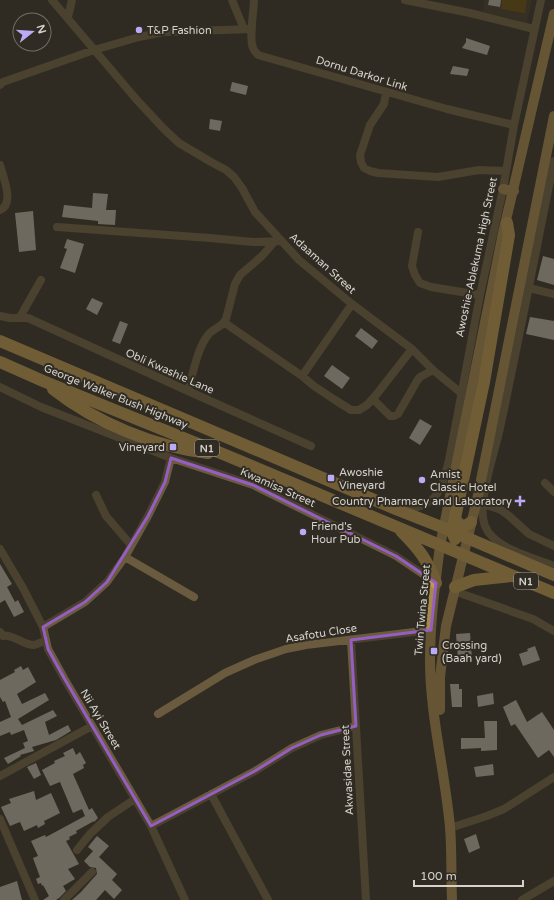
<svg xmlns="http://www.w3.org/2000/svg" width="554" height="900" viewBox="0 0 554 900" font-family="'Varela Round',sans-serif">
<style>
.built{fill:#3c3426}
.green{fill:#664b07}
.building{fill:#bab4a9}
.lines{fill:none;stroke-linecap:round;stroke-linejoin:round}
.minor{stroke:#6a5b3f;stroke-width:8}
.major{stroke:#a6884b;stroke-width:10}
.highway{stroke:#be9a4f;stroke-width:12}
.marked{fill:none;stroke:#965ec3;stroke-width:3;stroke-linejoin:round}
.poi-dot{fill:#bbaaf6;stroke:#302c23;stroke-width:1.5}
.labels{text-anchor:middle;stroke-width:4;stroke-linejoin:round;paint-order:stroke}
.shield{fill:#302c23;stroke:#a4a099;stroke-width:1}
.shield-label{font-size:10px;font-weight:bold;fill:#d5d2cc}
.poi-label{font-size:11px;fill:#d5d2cc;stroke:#302c23;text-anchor:start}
.street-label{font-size:11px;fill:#d5d2cc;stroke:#302c23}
</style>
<rect width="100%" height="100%" fill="#302c23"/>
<path class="built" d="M484,0H532L527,23L483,12Z"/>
<path class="green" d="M502,0H527L525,13L501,9Z"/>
<path class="building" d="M489,0H501L500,7L488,5Z
M466,38L490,46L487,55L462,48L466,42Z
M453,66L469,69L467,76L450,74Z
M232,82L248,86L246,95L230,91Z
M210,119L222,121L220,131L209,129Z
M93,193L108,194L106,210H116L115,225L98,224V221L62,217L64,205L92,208Z
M33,211L36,250L19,252L15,213Z
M67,239L84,244L75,273L60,268L67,249L64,248Z
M543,256L554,259V285L537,280Z
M92,298L103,303L97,315L86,309Z
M530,317L554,321V340L526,334Z
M120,321L128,324L120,344L112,341Z
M361,328L378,341L372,349L355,336Z
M332,365L350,378L342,389L324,376Z
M420,419L432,426L420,445L409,438Z
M0,564L12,584L7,587L15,602L18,600L24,612L14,617L5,600L0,603Z
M470,633L472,659L458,660L456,634Z
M535,646L540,660L523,666L519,654L528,651L527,649Z
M21,666L23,670L28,667L36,682L17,694L22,704L45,693L49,700L18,719L22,725L53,710L57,716L45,722L49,735L68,725L71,731L56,740L32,747L34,751L20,755L21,756L8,764L4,758L25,748L23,743L28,741L24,730L11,735L10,732L0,736V722L11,717L5,701L3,702L0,697V680L15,672L14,670Z
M450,684H459V689H462V707H452Z
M493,693L494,704L478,707L477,696Z
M516,700L527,722L542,712L554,730V757L549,750L538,758L515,724L511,726L503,707Z
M484,721H497V750L481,751V748L461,749V738H485Z
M73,748L76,755L80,752L86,763L83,765L84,768L73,774L89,810L92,808L98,818L94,822V821L76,831L77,833L69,837L70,839L66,841L79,864L68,869L75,879L63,886L66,891L59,898L56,900H43L49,896L43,885L42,886L41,883L38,884L36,879L40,877L33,858L38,856L31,841L45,835L46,837L85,816L82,809L73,813L60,782L50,786L42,770L55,763L54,761L65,756L63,753Z
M36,763L41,775L34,779L27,767Z
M493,764L494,775L476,777L474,767Z
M34,791L36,800L51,793L60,813L44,821L45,824L38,828L37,825L24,831L20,822L10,826L1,807L11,803L9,799Z
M476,834L480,848L469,853L464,839Z
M97,836L109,846L99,857L117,874L112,880L122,890L114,899L105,890L96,900H72L81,892L97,874L96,868L90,867L84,861L93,851L88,847Z
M17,881L22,900H0V887Z"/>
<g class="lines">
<path class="minor" d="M52,0L136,99L163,128L179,143L211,162L226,170L234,177L242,188L255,212L299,260L352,304L412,349L433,370L461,393
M232,0L244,29
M254,0C254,11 248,41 254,50C255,52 257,53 258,55L447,109L514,125
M405,0L470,13L534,29
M68,17L72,0
M0,85L3,82L94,50L139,37L164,32L252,29
M386,92L384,104L370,125L360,155L361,162L364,168L370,171L378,173L438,177L479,170L506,171
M554,161C536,250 519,339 500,428C495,453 476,503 485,526C494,549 533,557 554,566
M0,165C3,177 15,204 0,210
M57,227L210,238L253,242L281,241
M418,232L412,266L415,275L420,283L431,287L480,295
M529,288L554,294
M0,316L10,318H28L188,391L311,446
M20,317L41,280
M225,323L302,376L314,386L335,400L351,410H359L367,405L376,395L412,349
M302,376L352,304
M0,387L41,407L171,458L253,485L396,556L436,583
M188,391C193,374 197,349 208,335C213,328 223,327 226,319L235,284L240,275L262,256L275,241
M373,399L390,416H394L398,414L417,381L420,377L433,370
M545,483L554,492
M96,495L106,516L131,545
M484,504L501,510L508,515L529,534L554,546
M401,510C437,507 441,492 449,460L480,295L503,189L514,125L541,0
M0,549L23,588L43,627L48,649L64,678L151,826L185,900
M125,557L194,597
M454,591L533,619L554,631
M43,627L85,602L107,582L125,557L148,516L165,482L171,458
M0,632L3,636C14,634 22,645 34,645C38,644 42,642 46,640
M351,640L366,900
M158,714L225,673L254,660L286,649L306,645L431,630
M0,776L92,726
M211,794L268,900
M0,819L35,900
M151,826L255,771L292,748L321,735L356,726
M450,828L487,816L504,809L554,777
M77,850L90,834L108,817L135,799
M64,900L92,872
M522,900L554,881"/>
<path class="major" d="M503,189L514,191
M440,710V677L446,626L477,500L554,116
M452,900C451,876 452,851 450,827C445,772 430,715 430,661C430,622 435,584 440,546L503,233L554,14"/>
<path class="highway" d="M0,341L398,510L444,528L554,575
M0,362L43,381L223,454L554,593
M53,389C96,423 155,447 208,453
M455,518C459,526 464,528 471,522
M401,531C419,549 427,559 436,583
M455,539L452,532L484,382L509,235L507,223
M455,587L474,580L511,576"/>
</g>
<path d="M0 0H554V900H0ZM171,458L253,485L396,556L436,583L431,630L351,640L356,726L321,735L292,748L255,771L151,826L64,678L48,649L43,627L85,602L107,582L148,516L165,482Z" fill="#302c23" fill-opacity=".55" fill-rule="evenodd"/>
<path class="marked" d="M171,458L253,485L396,556L436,583L431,630L351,640L356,726L321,735L292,748L255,771L151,826L64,678L48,649L43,627L85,602L107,582L148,516L165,482Z"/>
<g class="poi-dot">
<circle cx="139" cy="30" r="4"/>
<rect x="169" y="443" width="8" height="8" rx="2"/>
<rect x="327" y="474" width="8" height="8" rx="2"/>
<circle cx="422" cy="480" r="4"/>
<path d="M518 495h4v4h4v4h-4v4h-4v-4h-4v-4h4z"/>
<circle cx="303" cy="532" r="4"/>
<rect x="430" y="647" width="8" height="8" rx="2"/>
</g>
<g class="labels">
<g class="shield">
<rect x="195" y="440" width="24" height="16" rx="3"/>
<rect x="514" y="573" width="24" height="16" rx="3"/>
</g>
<g class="shield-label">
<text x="207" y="452">N1</text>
<text x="526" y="585">N1</text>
</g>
<g class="poi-label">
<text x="147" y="34">T&amp;P Fashion</text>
<text x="165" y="451" text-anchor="end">Vineyard</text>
<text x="339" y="476">Awoshie<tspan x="339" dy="13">Vineyard</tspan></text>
<text x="430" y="478">Amist<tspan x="430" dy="13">Classic Hotel</tspan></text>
<text x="512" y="505" text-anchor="end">Country Pharmacy and Laboratory</text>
<text x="311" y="530">Friend's<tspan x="311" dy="13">Hour Pub</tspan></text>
<text x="442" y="649">Crossing<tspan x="442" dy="13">(Baah yard)</tspan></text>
</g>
<g class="street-label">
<text transform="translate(362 73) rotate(17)" y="4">Dornu Darkor Link</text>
<text transform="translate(476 257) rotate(-78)" y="4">Awoshie-Ablekuma High Street</text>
<text transform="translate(323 263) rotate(42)" y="4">Adaaman Street</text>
<text transform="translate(170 371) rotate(24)" y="4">Obli Kwashie Lane</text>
<text transform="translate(116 396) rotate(22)" y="4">George Walker Bush Highway</text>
<text transform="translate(278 487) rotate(24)" y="4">Kwamisa Street</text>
<text transform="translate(422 610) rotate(-85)" y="4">Twin Twina Street</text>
<text transform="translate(321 633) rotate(-9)" y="4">Asafotu Close</text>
<text transform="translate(101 719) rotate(59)" y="4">Nii Ayi Street</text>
<text transform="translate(347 770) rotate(-93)" y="4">Akwasidae Street</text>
</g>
</g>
<g transform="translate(32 32) rotate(73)"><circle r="19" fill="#302c23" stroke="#726e67"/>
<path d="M0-3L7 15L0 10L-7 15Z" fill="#bbaaf6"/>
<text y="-6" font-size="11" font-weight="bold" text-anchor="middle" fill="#d5d2cc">N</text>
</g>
<path d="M414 880v6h109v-6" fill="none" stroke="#d5d2cc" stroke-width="2"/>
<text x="420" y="880" font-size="12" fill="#d5d2cc" stroke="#302c23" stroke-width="3" paint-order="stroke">100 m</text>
</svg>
